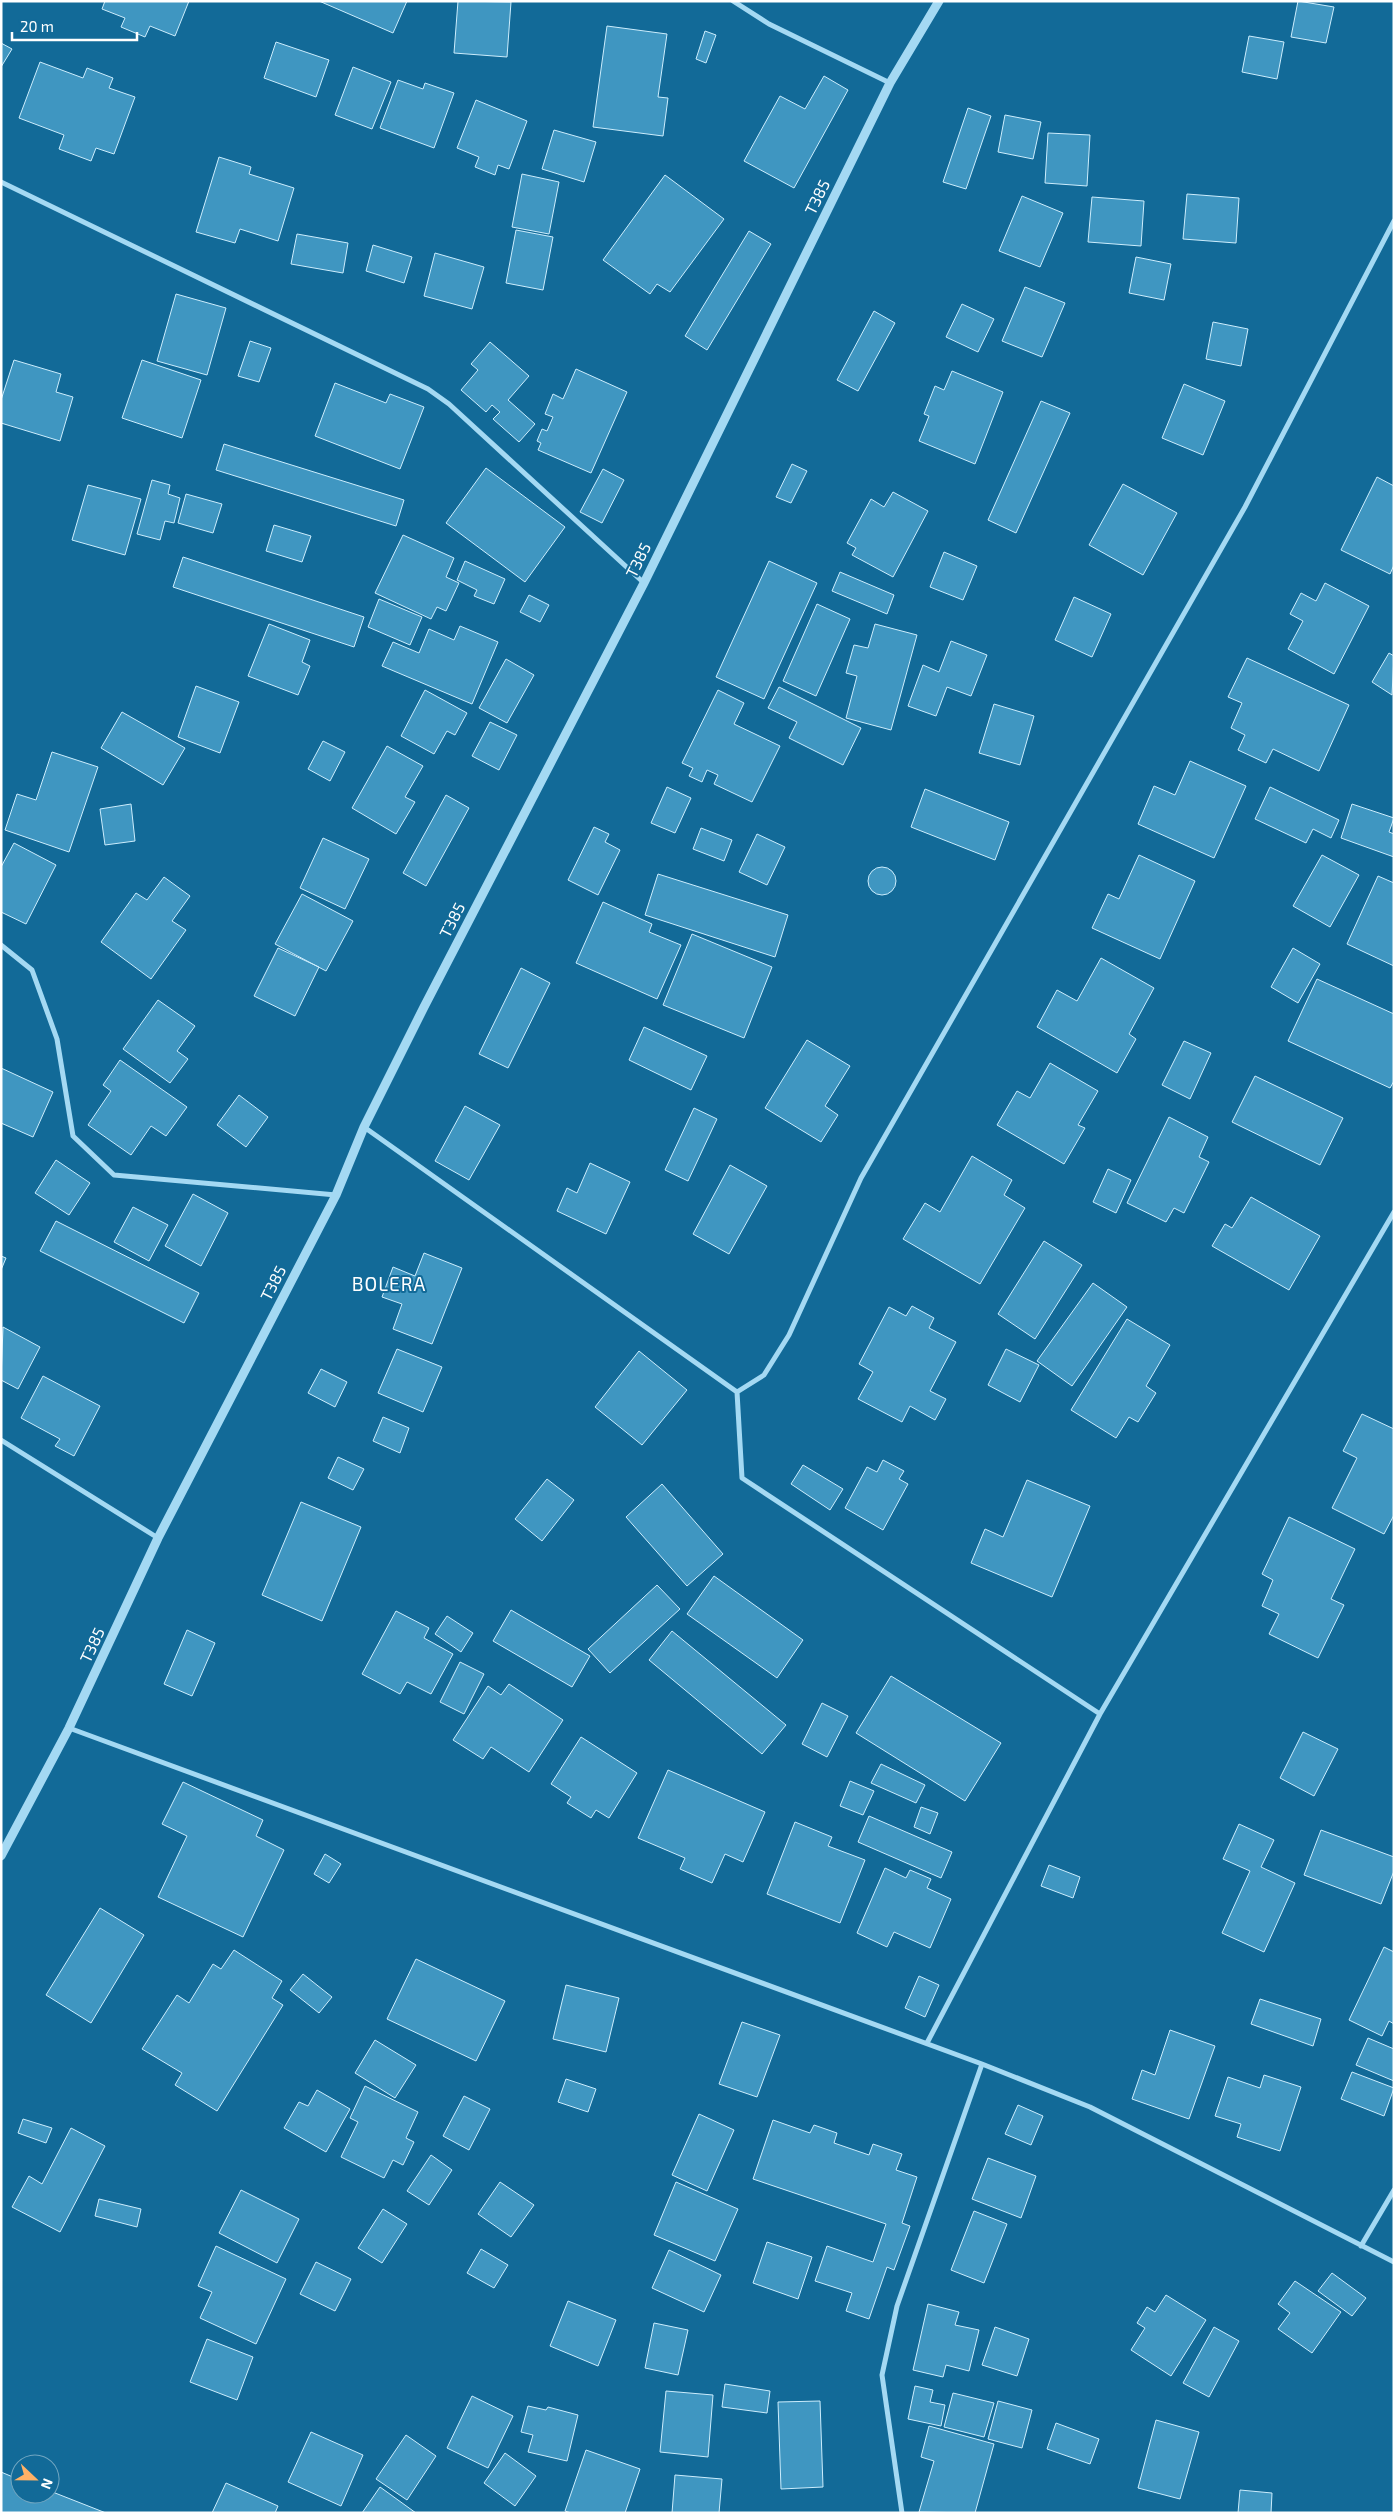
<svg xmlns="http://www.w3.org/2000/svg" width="1395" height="2514" viewBox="0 0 1395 2514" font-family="'Exo 2',sans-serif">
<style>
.building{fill:#3f96c1;stroke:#ccedfd}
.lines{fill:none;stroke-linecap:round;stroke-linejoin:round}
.minor{stroke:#a4d9f3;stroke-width:5}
.tertiary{stroke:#a4d9f3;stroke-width:9}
.labels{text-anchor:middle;stroke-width:4;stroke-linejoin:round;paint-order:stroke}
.street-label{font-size:16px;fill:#fff;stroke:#126a98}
.quarter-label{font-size:19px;letter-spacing:1px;fill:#fff;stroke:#126a98}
</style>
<rect width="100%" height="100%" fill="#126a98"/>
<path class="building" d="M105,1H189L175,36L150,26L145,37L121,27L125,18L102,9Z
M319,1H407L393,33Z
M458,1L511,2L507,57L454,53Z
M1298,1L1334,7L1326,43L1291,37Z
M607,26L667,34L658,97L668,98L663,136L593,127Z
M705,31L716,35L706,63L696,59Z
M1249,36L1284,42L1277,79L1242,72Z
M276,42L329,60L316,97L264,78Z
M1,43L12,49L1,67Z
M40,62L83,78L87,68L113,78L109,88L135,97L114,154L96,148L91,161L59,149L64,135L19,118Z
M353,67L391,82L372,129L335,115Z
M824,76L848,90L794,188L744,161L780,96L805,109Z
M398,80L423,89L425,83L454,93L434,148L380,128Z
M476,100L527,121L509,169L498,165L495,175L475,167L479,157L457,148Z
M968,108L991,116L966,189L943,182Z
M1005,115L1041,122L1033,159L998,152Z
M554,130L596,142L584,182L542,169Z
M1048,133L1090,135L1087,186L1045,183Z
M219,157L251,167L249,174L294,188L278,241L240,229L235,243L196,232Z
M522,174L559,182L549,234L512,227Z
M665,175L724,219L670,292L657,284L650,294L603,260Z
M1187,194L1239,198L1236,243L1183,239Z
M1022,196L1063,213L1040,267L999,251Z
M1092,197L1144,201L1141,246L1088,242Z
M516,230L553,237L543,290L506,283Z
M749,231L771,244L707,350L685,336Z
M297,234L348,243L343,273L291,264Z
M373,245L412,257L404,283L366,271Z
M435,253L484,267L472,309L424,296Z
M1136,257L1171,264L1164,300L1129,293Z
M1025,287L1065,303L1042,357L1002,341Z
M176,294L226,308L207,375L157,361Z
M962,304L994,319L978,352L946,337Z
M874,311L895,323L858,391L837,380Z
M1213,322L1248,329L1241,366L1206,359Z
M250,341L271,348L259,382L238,376Z
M490,342L529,376L508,400L535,424L519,442L493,419L500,412L492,405L486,412L461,390L478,370L471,364Z
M14,360L61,374L56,392L73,397L60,441L1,423V400Z
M142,360L201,380L182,438L122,418Z
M576,369L627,392L591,473L538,450L541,443L537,441L542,429L547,431L553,417L545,414L553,394L563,399Z
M952,371L1003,392L975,464L919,441L929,416L924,414L935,386L944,390Z
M335,383L386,403L390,394L424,407L400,469L315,436Z
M1184,384L1225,401L1203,455L1162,438Z
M1041,401L1070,413L1016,533L988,520Z
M224,444L404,500L396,526L216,470Z
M792,464L807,471L791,503L776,497Z
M486,468L565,527L525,582L446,523Z
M603,469L624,480L602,523L580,512Z
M1377,477L1394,486V565L1390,574L1341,550Z
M152,480L170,485L168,494L180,498L174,523L165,521L160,540L137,534Z
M1123,484L1177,513L1143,575L1089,545Z
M88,485L141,499L125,555L72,540Z
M893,492L928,511L893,577L852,555L856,548L847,543L871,499L884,507Z
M186,494L222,504L213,533L178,523Z
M274,525L311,536L302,562L266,551Z
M403,535L454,558L446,577L459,583L446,611L437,607L431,619L375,593Z
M944,552L977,566L963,600L930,587Z
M183,557L364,617L354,647L173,587Z
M465,561L505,579L494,604L474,596L477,590L457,580Z
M769,561L817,583L764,699L716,677Z
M840,572L894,595L887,614L832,591Z
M1325,583L1369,606L1334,674L1288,649L1303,621L1290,614L1301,593L1316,601Z
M529,595L549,605L540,622L520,612Z
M1074,597L1111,614L1092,657L1055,640Z
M379,599L422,617L410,645L368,627Z
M817,604L850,619L816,696L783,681Z
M269,624L310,640L302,662L310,666L298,695L248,676Z
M875,624L917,635L891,730L846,718L857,676L846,673L854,645L868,648Z
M460,626L498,642L472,704L382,666L393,642L419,653L429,629L454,640Z
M951,641L987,655L971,696L947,687L936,716L908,706L923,665L939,672Z
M1389,653L1394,656L1392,695L1372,682Z
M1247,658L1349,705L1319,771L1273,749L1266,763L1238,750L1245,735L1231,728L1242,703L1228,697Z
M506,659L534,675L507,723L479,708Z
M196,686L239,702L220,753L178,737Z
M779,687L861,728L843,765L789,738L797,722L768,708Z
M425,690L467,713L455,735L447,731L434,754L401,736Z
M718,690L744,703L734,724L780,746L752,802L714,784L718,775L707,770L702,782L689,776L693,768L682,763Z
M994,704L1034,716L1020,765L979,753Z
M122,712L185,748L163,785L101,748Z
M490,722L517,735L499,770L472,756Z
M323,741L345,752L330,781L308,769Z
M387,746L423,766L405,797L415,802L396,834L352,808Z
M52,752L98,767L69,852L5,830L17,794L36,800Z
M1190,761L1246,786L1214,858L1138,824L1154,786L1175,795Z
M667,787L691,798L675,833L651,823Z
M1270,787L1339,820L1331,838L1313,829L1306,843L1255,819Z
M925,789L1009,822L995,860L911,827Z
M446,795L469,808L426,886L403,873Z
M131,804L135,841L105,845L100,809Z
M1352,804L1394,818L1389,832L1394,834V857L1341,838Z
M594,827L609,834L605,842L620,850L598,895L568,880Z
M701,828L732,840L724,861L693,849Z
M757,834L785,847L767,885L739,872Z
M323,838L369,859L345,909L300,888Z
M14,843L56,865L26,924L1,912V867Z
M1139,855L1195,881L1160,959L1092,928L1108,894L1119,899Z
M1322,855L1359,875L1330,927L1293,906Z
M868 881a14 14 0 1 1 28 0a14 14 0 1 1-28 0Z
M658,874L788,915L775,957L645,915Z
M1378,876L1394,883V966L1347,944Z
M164,877L190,896L172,921L186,930L151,979L101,942L136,893L147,900Z
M302,894L353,921L326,971L275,944Z
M603,902L652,924L649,932L681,945L657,999L576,963Z
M692,934L772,967L744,1038L663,1005Z
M278,948L319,967L295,1016L254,996Z
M1293,948L1320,964L1298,1003L1271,987Z
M1101,958L1154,988L1129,1034L1136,1039L1117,1073L1037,1027L1057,990L1077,1001Z
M521,968L550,983L508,1068L479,1054Z
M1317,979L1394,1014V1081L1390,1088L1288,1041Z
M158,1000L195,1026L177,1051L188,1059L170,1083L123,1049Z
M644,1027L707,1056L691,1090L629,1060Z
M807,1040L850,1066L825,1106L838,1115L821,1142L765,1108Z
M1184,1041L1211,1053L1190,1099L1162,1085Z
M120,1060L187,1107L166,1136L151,1126L131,1155L88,1125L111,1091L103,1085Z
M1050,1063L1098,1091L1078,1125L1085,1128L1064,1164L997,1125L1017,1091L1030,1098Z
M1,1068L53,1092L33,1137L1,1123Z
M1255,1076L1343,1118L1320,1165L1232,1122Z
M239,1095L268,1117L246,1147L217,1125Z
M465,1106L500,1125L469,1180L435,1161Z
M694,1108L717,1119L688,1181L665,1170Z
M1169,1117L1208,1137L1199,1157L1209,1162L1184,1213L1174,1208L1166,1222L1127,1203Z
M972,1156L1012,1180L1004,1195L1025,1208L980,1284L903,1239L925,1203L940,1212Z
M56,1160L90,1183L69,1215L35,1193Z
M590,1163L630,1182L606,1234L557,1211L567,1188L577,1193Z
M730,1165L767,1186L729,1254L693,1234Z
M1108,1169L1131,1180L1116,1213L1093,1202Z
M193,1194L228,1213L201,1266L165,1246Z
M1251,1197L1320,1236L1289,1290L1212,1246L1225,1224L1232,1228Z
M133,1207L168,1225L149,1261L114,1242Z
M56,1221L199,1293L184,1323L40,1251Z
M1044,1241L1082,1265L1035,1339L998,1314Z
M424,1253L462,1268L432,1344L393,1329L402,1304L382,1297L393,1267L415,1276Z
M1,1256L6,1258L1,1270Z
M1093,1283L1127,1307L1072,1386L1037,1361Z
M912,1306L934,1318L929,1328L956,1342L930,1391L946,1399L935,1420L910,1406L902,1422L858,1399L873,1372L859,1364L889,1307L906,1316Z
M1127,1319L1170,1345L1146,1386L1156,1393L1138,1422L1129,1417L1116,1438L1071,1410Z
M3,1327L40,1347L18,1389L1,1380Z
M397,1349L442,1367L423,1412L378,1393Z
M1006,1349L1039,1365L1020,1402L988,1385Z
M639,1351L687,1390L642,1445L595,1407Z
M321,1369L347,1382L335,1407L308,1393Z
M43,1376L100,1406L74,1456L55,1446L60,1439L21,1418Z
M1362,1414L1394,1429V1515L1384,1534L1332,1508L1357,1458L1343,1451Z
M383,1417L409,1428L400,1453L373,1441Z
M338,1457L364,1469L353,1490L328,1478Z
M883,1460L904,1471L899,1479L908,1484L883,1530L845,1508L867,1467L877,1472Z
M803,1465L843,1489L830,1510L791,1484Z
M547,1479L574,1500L542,1541L515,1519Z
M1027,1480L1090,1506L1052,1597L971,1563L985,1529L1003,1537Z
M662,1484L723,1554L687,1586L626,1517Z
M301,1502L361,1527L322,1621L262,1595Z
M1289,1517L1355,1549L1331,1599L1344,1605L1318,1658L1269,1634L1279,1614L1262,1606L1273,1580L1262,1574Z
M714,1576L803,1640L777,1678L687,1614Z
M657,1585L680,1609L610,1673L588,1649Z
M511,1610L590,1656L572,1687L493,1641Z
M396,1611L429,1628L424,1638L453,1654L431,1694L407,1682L400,1694L362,1674Z
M447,1616L473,1633L461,1652L435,1634Z
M187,1630L215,1643L192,1696L164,1684Z
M672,1631L786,1725L762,1754L649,1660Z
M460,1662L484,1674L464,1714L440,1702Z
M891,1676L1001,1743L965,1801L856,1733Z
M509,1684L563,1720L529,1772L491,1747L483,1759L453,1740L488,1686L501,1695Z
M822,1703L848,1716L827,1757L802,1744Z
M1303,1732L1338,1749L1314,1796L1280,1778Z
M581,1737L637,1773L609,1818L596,1810L591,1818L567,1803L571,1797L551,1784Z
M881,1764L925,1785L916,1803L871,1783Z
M668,1770L765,1812L743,1862L725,1854L712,1883L680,1869L685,1858L638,1838Z
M850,1781L874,1791L863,1815L840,1806Z
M183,1782L263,1820L256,1836L284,1850L243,1937L158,1897L187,1836L162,1824Z
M921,1807L938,1813L930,1834L914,1827Z
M869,1816L952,1852L941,1878L858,1842Z
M795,1822L832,1837L828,1846L865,1860L840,1923L767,1894Z
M1239,1824L1274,1840L1261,1867L1295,1883L1264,1952L1222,1933L1250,1871L1223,1859Z
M1321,1830L1394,1857V1871L1381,1904L1304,1875Z
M325,1854L341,1864L329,1883L314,1874Z
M1049,1865L1080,1877L1073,1898L1041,1886Z
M885,1868L906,1878L910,1870L931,1879L927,1888L951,1899L930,1948L894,1932L887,1947L857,1933Z
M100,1908L144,1935L91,2023L46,1995Z
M1384,1947L1394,1952V2024L1389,2021L1382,2036L1349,2020Z
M234,1950L282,1981L272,1998L283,2005L217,2111L175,2085L182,2073L142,2049L177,1995L189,2003L213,1964L221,1969Z
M416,1959L505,2001L476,2061L387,2019Z
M303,1974L332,1997L319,2013L290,1990Z
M919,1976L939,1985L925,2017L905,2008Z
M566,1985L619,1998L606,2052L553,2039Z
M1260,1999L1321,2019L1313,2046L1251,2024Z
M742,2022L780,2035L757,2097L719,2084Z
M1170,2030L1215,2046L1189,2119L1132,2099L1142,2070L1155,2075Z
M1368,2038L1394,2049V2081L1356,2065Z
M375,2040L416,2065L395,2098L355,2073Z
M1352,2072L1394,2088L1384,2116L1341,2099Z
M1264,2075L1301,2087L1280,2151L1237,2137L1241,2124L1215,2116L1228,2077L1260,2088Z
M566,2079L596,2089L588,2112L558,2102Z
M365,2086L418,2112L406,2138L414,2142L403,2165L393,2160L384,2178L341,2157L358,2122L350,2118Z
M317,2090L350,2109L326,2152L284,2128L299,2102L308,2106Z
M464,2096L490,2109L469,2150L443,2136Z
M1018,2105L1043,2116L1031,2145L1005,2134Z
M699,2114L734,2130L707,2191L672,2175Z
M23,2119L52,2128L46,2143L18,2133Z
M773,2120L810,2133L814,2125L837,2133L834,2143L869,2155L873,2144L902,2154L896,2170L917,2177L902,2223L910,2226L894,2270L887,2267L869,2319L846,2311L852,2293L815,2281L827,2246L873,2262L886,2224L753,2179Z
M71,2128L105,2146L60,2232L12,2207L29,2176L42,2184Z
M431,2155L452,2170L429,2205L407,2191Z
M988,2158L1036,2176L1021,2218L972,2199Z
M500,2182L534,2205L511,2237L478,2214Z
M676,2182L738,2209L715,2261L654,2235Z
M241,2190L299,2219L277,2263L219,2233Z
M99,2199L141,2209L137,2227L95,2216Z
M383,2209L407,2224L382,2263L358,2248Z
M974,2211L1007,2224L984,2283L951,2270Z
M767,2242L812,2257L798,2299L753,2283Z
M216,2246L286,2279L256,2344L200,2318L212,2292L198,2286Z
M481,2249L508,2265L494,2288L467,2273Z
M669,2250L721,2275L704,2312L652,2288Z
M316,2262L351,2279L335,2311L300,2294Z
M1332,2273L1366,2298L1352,2316L1318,2291Z
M1295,2281L1341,2312L1312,2353L1278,2329L1290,2313L1278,2304Z
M1166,2295L1206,2320L1171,2376L1131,2350L1145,2328L1137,2323L1147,2307L1155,2312Z
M568,2301L616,2320L598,2366L550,2346Z
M928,2304L959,2312L955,2325L979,2330L969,2371L946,2365L943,2377L913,2370Z
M654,2323L688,2330L678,2375L645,2368Z
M995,2327L1029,2339L1017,2376L982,2365Z
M1214,2327L1239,2341L1209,2397L1183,2383Z
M207,2339L253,2357L237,2400L190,2382Z
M725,2384L770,2391L767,2413L722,2407Z
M915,2386L933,2390L930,2402L945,2405L941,2426L908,2419Z
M666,2391L713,2395L708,2457L660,2452Z
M953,2393L994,2403L984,2437L944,2427Z
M472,2396L513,2416L488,2468L447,2448Z
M820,2401L823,2487L781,2489L778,2402Z
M998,2401L1032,2410L1022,2448L988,2439Z
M528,2406L546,2410L548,2407L578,2415L567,2461L528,2452L533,2435L521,2432Z
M1156,2420L1199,2432L1180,2499L1138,2488Z
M1056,2423L1099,2439L1090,2464L1047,2449Z
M929,2426L994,2444L975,2513L919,2512L934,2461L921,2457Z
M311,2432L363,2455L341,2506L288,2482Z
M406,2435L436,2456L407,2500L376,2479Z
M586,2450L640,2469L625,2513H571L565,2511Z
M505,2453L536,2476L515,2506L484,2483Z
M1,2472L20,2480V2494H50V2491L106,2513H1Z
M675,2475L722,2479L719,2513H672Z
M226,2483L278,2506L275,2513H212Z
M380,2487L416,2513H362Z
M1240,2490L1272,2493L1271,2513H1238Z"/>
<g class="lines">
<path class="minor" d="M733,1L769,24L890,83
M1,182L428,389L449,404L644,583
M1,945L32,970L57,1039L73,1136L114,1175L336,1195
M364,1127L737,1392
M1,1440L158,1538
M1100,1714L742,1478L737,1392L764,1375L789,1335L861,1178L1245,507L1394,221
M69,1728L982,2064L1090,2107L1394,2262
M927,2043L1100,1714L1394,1212
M1361,2246L1394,2190
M902,2513L882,2375L897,2306L982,2064"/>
<path class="tertiary" d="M1,1856L69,1728L158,1538L336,1195L364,1127L424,1007L644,583L890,83L939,1"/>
</g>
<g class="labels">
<g class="street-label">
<text transform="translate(817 197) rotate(-64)" y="6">T385</text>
<text transform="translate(638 560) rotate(-64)" y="6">T385</text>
<text transform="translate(452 920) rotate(-63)" y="6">T385</text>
<text transform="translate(273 1283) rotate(-63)" y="6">T385</text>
<text transform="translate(92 1645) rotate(-65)" y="6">T385</text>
</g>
<g class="quarter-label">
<text x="389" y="1291">BOLERA</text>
</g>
</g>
<rect width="1395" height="2514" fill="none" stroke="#ffffff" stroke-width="5"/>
<g transform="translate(35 2479) rotate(112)"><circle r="24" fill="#126a98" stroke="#71a6c1"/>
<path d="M0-4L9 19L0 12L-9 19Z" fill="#ffb166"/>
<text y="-8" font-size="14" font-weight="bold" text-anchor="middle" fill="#ffffff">N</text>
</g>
<path d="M12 32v8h125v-8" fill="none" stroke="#ffffff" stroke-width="2.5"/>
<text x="20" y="32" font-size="15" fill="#ffffff" stroke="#126a98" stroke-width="4" paint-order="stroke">20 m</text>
</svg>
